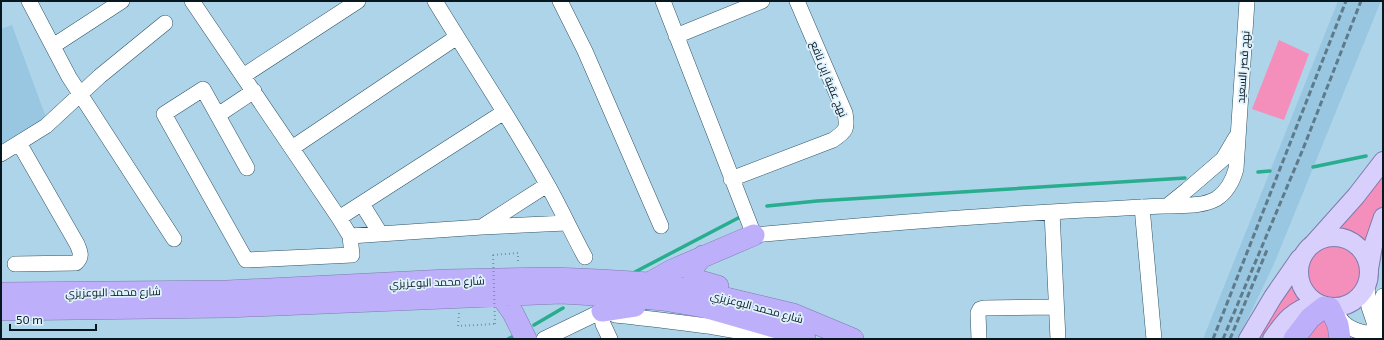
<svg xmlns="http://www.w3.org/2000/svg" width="1384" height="340" viewBox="0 0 1384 340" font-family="'Exo 2',Cairo,sans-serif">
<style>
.built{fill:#99c7e1}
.green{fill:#f48fbb}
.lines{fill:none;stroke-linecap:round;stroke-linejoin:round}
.stream{stroke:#28ad8e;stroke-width:3.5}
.minor-casing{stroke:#305466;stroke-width:16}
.major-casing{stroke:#7e7aae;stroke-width:20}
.highway-casing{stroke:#7e7aae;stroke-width:22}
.path{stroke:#7594a5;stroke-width:2;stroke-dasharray:1 3;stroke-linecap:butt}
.minor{stroke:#fff;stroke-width:15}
.major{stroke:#d8cffd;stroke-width:18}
.highway{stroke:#beaffb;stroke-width:21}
.rail{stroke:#5f7a89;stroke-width:3;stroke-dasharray:6 3;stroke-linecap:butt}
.path-bridge{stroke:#7594a5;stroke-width:2;stroke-dasharray:1 3;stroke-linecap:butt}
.labels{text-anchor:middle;stroke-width:3.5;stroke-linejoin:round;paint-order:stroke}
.street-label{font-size:11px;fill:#08171f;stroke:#dff2fd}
</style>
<rect width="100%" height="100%" fill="#aed4ea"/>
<path class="built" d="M1338,1H1381L1274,264L1238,339H1203Z
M12,25L47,120L1,149V29Z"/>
<path class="green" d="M1279,40L1309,54L1284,120L1252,109Z
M1383,175V206L1376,229L1363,278L1342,324V339H1258L1288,287L1314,252Z"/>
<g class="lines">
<path class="stream" d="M1313,167L1366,156
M1258,172L1270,171
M767,206L817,201L1185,178
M633,273L742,216
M534,325L563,308
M508,339L516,335"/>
<defs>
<path id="minor" d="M29,1L69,77L174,239
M192,1L339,218L350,236L352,255L246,260L164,114L203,89L247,168
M435,1C472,62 512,121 547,184C560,207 572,233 585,257
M560,1L585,51L661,226
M663,1L754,235C863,225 973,216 1084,210C1111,209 1138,207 1165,206C1182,205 1201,207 1216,199C1227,192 1233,180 1236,169L1247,1
M676,36L762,1
M53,46L122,1
M243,76L358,1
M218,115L254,91
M292,148L457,37
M1,154L46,126L100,76L165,23
M731,179L833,140C846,131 848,129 845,113L797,1
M362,204L380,233
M1167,206L1187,190L1223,159L1236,137
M1142,207L1154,339
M1052,212L1058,339
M339,218L504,112
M483,226L547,185
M350,236L482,227L566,223
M15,264L76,263C83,256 80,252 77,244L19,143
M1367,287L1369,307L1378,334
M1337,311C1341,330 1366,335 1383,334
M601,314L603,324L610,339
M615,315C646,318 676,322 707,326C728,330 749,332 768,339
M1374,324L1383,296
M544,339L602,311
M979,339L978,313L980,309L984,308L1056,307"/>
<path id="major" d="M1299 272a35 35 0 1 1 70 0a35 35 0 1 1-70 0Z
M1314,243L1356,196L1383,161
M1369,269L1373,246L1383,217
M1248,339L1273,297L1300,258
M1272,339C1285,320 1293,310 1316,303"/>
<path id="highway" d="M703,256C696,264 688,270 697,280L718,286
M649,283L672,270L754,235
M1,293L227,291L447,280L554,278L600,280L649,283L684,288L793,314L853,339
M501,296L513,313L526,339
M1330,308L1338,325L1340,339
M1,310L227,307L561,293L630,297L663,300L704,307L788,331L805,339
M602,311L635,306
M1294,339L1310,318L1324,307"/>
</defs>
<use href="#minor" class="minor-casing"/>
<use href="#major" class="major-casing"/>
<use href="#highway" class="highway-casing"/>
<path class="path" d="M493,255L518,253V263
M459,313L458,326L495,324"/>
<use href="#minor" class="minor"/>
<use href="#major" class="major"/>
<use href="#highway" class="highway"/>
<path class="rail" d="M1213,339L1346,1
M1223,339L1303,149L1361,1
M1230,339L1267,250"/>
<path class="path-bridge" d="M493,255L495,324"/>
</g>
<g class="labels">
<g class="street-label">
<text transform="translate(1243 67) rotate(-86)" y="4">نهج قصر السعيد</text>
<text transform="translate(829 79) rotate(68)" y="4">نهج عقبة إبن نافع</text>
<text transform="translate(437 282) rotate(-2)" y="4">شارع محمد البوعزيزي</text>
<text transform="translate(113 292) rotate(-1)" y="4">شارع محمد البوعزيزي</text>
<text transform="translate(757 307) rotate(15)" y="4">شارع محمد البوعزيزي</text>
</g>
</g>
<rect width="1384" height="340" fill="none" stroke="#08171f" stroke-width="4"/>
<path d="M10 324v6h86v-6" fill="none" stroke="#08171f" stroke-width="2"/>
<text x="16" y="324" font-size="12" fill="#08171f" stroke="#dff2fd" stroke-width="3" paint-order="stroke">50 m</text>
</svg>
